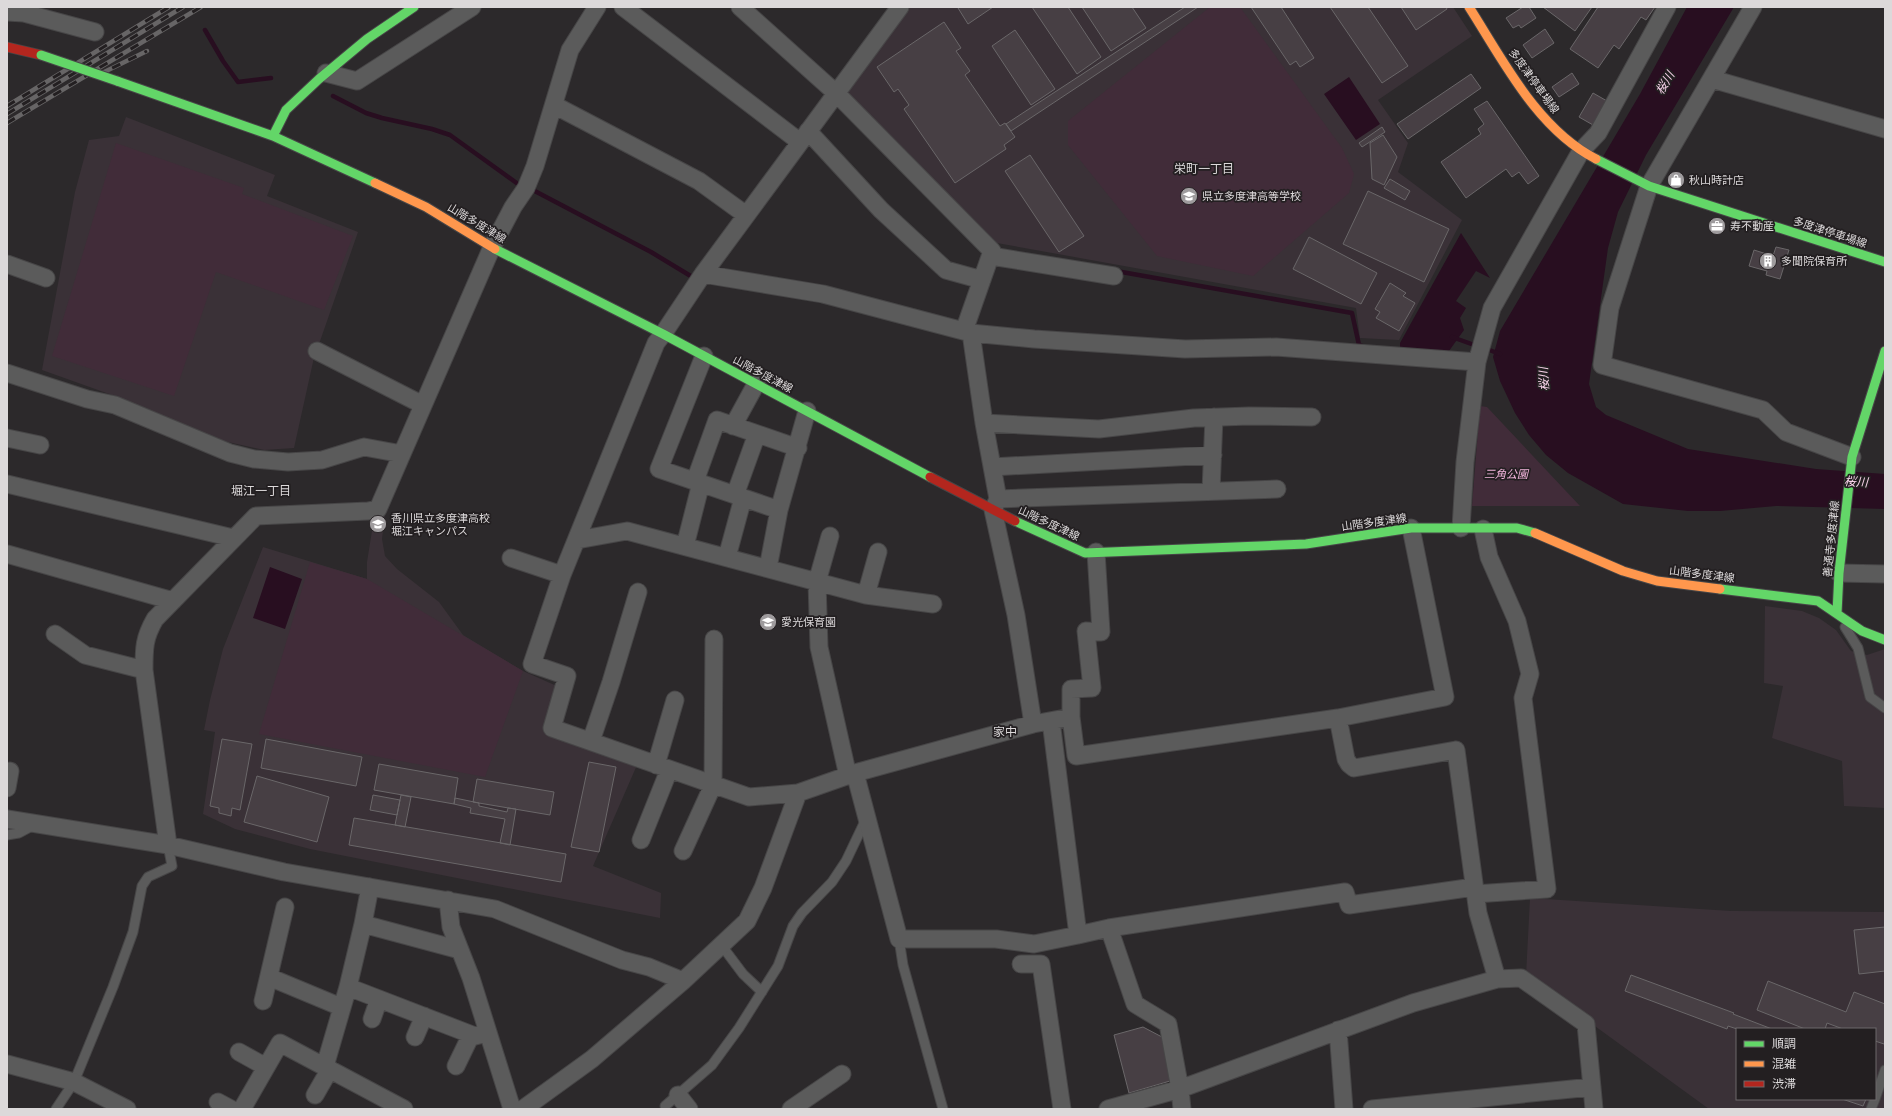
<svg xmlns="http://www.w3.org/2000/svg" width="1892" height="1116" viewBox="0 0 1892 1116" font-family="'Roboto Serif','Noto Sans JP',serif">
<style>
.built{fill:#3a3137;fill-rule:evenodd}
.green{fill:#412c39}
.water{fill:#280e20}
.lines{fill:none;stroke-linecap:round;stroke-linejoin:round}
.stream{stroke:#280e20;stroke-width:4.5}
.building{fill:#473f44;stroke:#6a6769}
.lane-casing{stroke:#474647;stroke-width:11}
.street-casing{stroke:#474647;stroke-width:19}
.fast-casing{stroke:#474647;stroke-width:11}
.slow-casing{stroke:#474647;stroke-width:11}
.jam-casing{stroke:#474647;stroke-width:11}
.lane{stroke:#5b5b5b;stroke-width:9}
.street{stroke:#5b5b5b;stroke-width:17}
.fast{stroke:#63d668;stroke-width:9}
.slow{stroke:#ff974d;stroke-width:9}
.jam{stroke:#b3261e;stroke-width:9}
.rail-casing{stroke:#676566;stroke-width:4.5}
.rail{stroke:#231f21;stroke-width:3;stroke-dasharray:9;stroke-linecap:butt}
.fast-bridge-casing{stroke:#474647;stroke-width:11;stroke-linecap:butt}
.fast-bridge{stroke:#63d668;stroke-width:9}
.labels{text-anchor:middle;stroke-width:3.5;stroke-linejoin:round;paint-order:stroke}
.street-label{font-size:11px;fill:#dcd9da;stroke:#231f21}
.poi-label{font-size:11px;fill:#dcd9da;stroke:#231f21;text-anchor:start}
.park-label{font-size:11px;font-style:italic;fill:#f2b5dc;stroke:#231f21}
.water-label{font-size:12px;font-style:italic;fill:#f9d4eb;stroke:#231f21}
.neighbourhood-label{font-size:12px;fill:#dcd9da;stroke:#231f21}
</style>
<rect width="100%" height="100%" fill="#2c292b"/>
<path class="built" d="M909,7H1453L1472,36L1378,100L1408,143L1398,172L1462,220L1399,340L1360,338L1356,308L997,243L844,94Z
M126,117L275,175L267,196L358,232L318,347L430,406L391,489L385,514L382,539L385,556L397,569L439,602L463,635L523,671L559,687L544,732L637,765L593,866L661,893L660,918L310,849L235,829L203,814L215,732L204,730L210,700L223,649L263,547L367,579V562L375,512L419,407L315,353L294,448L264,450L228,442L195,432L126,400L42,370L75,192L89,140L119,136Z
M1765,606L1802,611L1819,618L1836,630L1851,651L1867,655L1885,649V808L1844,806L1842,761L1772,738L1783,686L1764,683Z
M1530,898L1731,911L1885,912V1109H1709L1526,976ZM1737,1029H1875V1099H1737Z"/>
<path class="green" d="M1210,7H1240L1342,148L1354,174L1349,193L1253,276L1157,256L1068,145V121Z
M116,143L244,188L242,194L353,236L324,310L216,272L174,396L52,356Z
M1480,406L1487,407L1580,506H1472Z
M310,562L367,579L523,671L485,777L259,734Z"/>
<path class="water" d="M1687,7H1734L1646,155L1618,212L1608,248L1589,384L1596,407L1606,415L1688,449L1816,469L1885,474V509L1776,506L1720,511H1688L1623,504L1568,473L1546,455L1529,435L1515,413L1500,381L1493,357L1500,331L1640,94Z
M1349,77L1380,124L1356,140L1324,94Z
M1461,233L1490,278L1476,271L1456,301L1466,308L1460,318L1464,330L1449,351L1440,355L1400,352V343Z
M270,567L302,579L285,629L253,618Z"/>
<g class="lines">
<path class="stream" d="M205,30L223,61L238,82L271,78
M333,96L366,113L382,118L432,129L450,135L518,184
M529,188L651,252L694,278
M1116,271L1352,313L1359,345L1362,346
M1452,337L1477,346
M1484,348L1500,354"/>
</g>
<path class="building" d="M960,7H993L968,24L958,8Z
M1032,7H1068L1101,57L1077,74Z
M1082,7H1132L1146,28L1111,51Z
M1185,7H1198L1011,131L1006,124Z
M1251,7H1281L1314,58L1300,67L1296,61L1290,65Z
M1330,7H1368L1408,66L1382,83Z
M1401,7H1446L1447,9L1416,30Z
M1523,7H1529L1536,18L1521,28L1519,25L1513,28L1506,18Z
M1543,7H1592L1575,31Z
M1598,7H1655L1646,20L1641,17L1619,49L1614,45L1598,68L1570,49Z
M944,22L961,48L956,51L970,71L965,75L1000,126L1005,123L1015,137L1004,145L1006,149L955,183L904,109L909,105L898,89L894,92L877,67Z
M1545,29L1554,43L1532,58L1523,45Z
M1015,30L1055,89L1031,105L992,46Z
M1572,73L1579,84L1559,97L1552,87Z
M1471,74L1481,88L1408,139L1397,124Z
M1593,93L1607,101L1593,125L1579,117Z
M1487,101L1539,176L1528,184L1519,172L1512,177L1506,169L1466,198L1441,162L1481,134L1478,129L1484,124L1474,109Z
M1382,127L1385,132L1362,147L1359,143Z
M1383,135L1397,157L1384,185L1372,179L1370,143Z
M1030,155L1084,236L1059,252L1005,171Z
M1390,179L1410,191L1405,200L1384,188Z
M1368,191L1449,229L1424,282L1343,244Z
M1309,237L1377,273L1361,304L1293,269Z
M1776,247L1789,250L1780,279L1766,275L1767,271L1749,266L1754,250L1773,256Z
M1390,283L1406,293L1403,296L1415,303L1399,331L1376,318L1380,312L1375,309Z
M222,739L252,744L240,810L232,808L231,816L219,813V808L210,806Z
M266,739L362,757L356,786L261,768Z
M589,762L616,767L599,852L571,847Z
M379,764L458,778L454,804L374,790Z
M257,776L329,797L317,842L244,822Z
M477,779L554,792L550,815L473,802Z
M373,795L400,800L397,815L370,810Z
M401,795L411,797L405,827L395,825Z
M455,798L479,803V806L507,812L508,808L516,809L510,845L500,843L505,819L470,813L471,808L454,804Z
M354,818L566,854L561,882L349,845Z
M1885,927V971L1859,974L1854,930Z
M1631,975L1734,1013L1733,1014L1772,1029H1737L1728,1026L1727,1029L1625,991Z
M1768,981L1846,1012L1854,992L1885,1004V1041L1884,1044L1875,1041V1029H1843L1827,1023L1825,1029H1805L1757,1010Z
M1143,1027L1162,1037L1170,1081L1129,1093L1114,1035Z
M1842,1099H1866L1863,1106Z"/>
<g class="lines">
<defs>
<path id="lane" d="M1845,627L1858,648L1870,697L1885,708
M7,835L19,833L34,825
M899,939L903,965L943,1109
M722,946L743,974L762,992
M1875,1099L1885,1070
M665,1106L712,1065L739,1028L778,966L793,926L802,913L832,882L846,861L866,819
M56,1109L74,1082L113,987L133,932L142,886L148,877L172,866L168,845
M1871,1109L1875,1099"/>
<path id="street" d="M623,7L800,142
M740,7L837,94L992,251L964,331
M900,7L703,274L663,334L656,343L562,575L532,664L567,676L552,728L749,797L798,793L855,773L1033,724L1071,717L1076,756L1338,718L1445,697L1411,528
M1753,7L1649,186L1610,308L1602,365L1763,410L1786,432L1852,457
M7,12L24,13L95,32
M326,73L357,81L472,7
M1712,79L1885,129
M554,105L699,181L746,215
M808,131L881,210L946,270L982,280
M991,256L1114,276
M7,264L46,278
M703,274L823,294L971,333L984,423L998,499L993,510L1016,615L1033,724
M971,333L1034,339L1185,349L1276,347L1477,362
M317,351L423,405
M704,356L659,469L779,510
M7,373L87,399L115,405L230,453L254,459L288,462L322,460L364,447L402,454
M984,423L1099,429L1194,418L1249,416L1312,417
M733,426L756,384
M7,438L40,445
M992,467L1213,455
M695,481L717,420L798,448
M7,484L233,538
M1211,491L1214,417
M735,495L757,434
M998,499L1277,489
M1461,528L1465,462L1477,362L1492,308L1581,151L1598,133L1667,7
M830,536L817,582L819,647L848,776
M577,540L627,531L866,595L933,604
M685,546L701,483
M7,554L173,601
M727,557L743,498
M511,558L562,575
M768,568L779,510L807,411
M1839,573L1885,574
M866,595L878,552
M55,634L85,655L144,670
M1071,717V689L1092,688L1086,631L1101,632L1096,552
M1051,721L1078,935L1109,928L1135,1004L1168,1024L1180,1089L1182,1109
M591,741L611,682L638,592
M656,765L675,700
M855,773L899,939H996L1034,944L1078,935
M7,788L10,771
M7,819L168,845L284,872L495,909L622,960L649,967L683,981
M641,840L669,770
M168,845L144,670C144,648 144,638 155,619L256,516L368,511L378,509L492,247L513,207L526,188L535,166L570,50L597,7
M683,851L713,785L714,639
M1475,894L1547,889L1523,698L1530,674L1517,621L1489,557L1483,529
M448,900L451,927L471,978L512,1109
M363,924L370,887
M1109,928L1345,892L1349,905L1474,887
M1021,964H1041L1062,1109
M269,977L341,1007
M1497,979L1521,978L1586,1024L1594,1109
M348,987L475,1036L487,1033
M263,1001L285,907
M372,1019L379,999
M1338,1030L1344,1109
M415,1037L424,1016
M239,1052L266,1067
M7,1064L74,1082L127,1109
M325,1066L348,987L363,924L460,950
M456,1066L471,1035
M315,1095L330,1069
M678,1095L689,1109
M218,1102L231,1109
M242,1109L280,1043L404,1109
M523,1109L592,1059L683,981L747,921L763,888L798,793
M791,1109L842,1074
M1108,1109L1180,1089L1413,1003L1497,979L1478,913L1456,750L1354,768L1349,764L1346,759L1338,718
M1372,1109L1592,1087"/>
<path id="fast" d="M117,81L273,136L375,183
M273,136L286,110L319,79L367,39L414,7
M1596,159L1649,186L1885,262
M495,249L663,334L930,477
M1015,521L1085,553L1306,544L1411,528H1517L1535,533
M1720,589L1818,601L1862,631L1885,640
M1837,613L1839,573L1852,457L1885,351"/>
<path id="slow" d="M1469,7C1503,60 1537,129 1596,159
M375,183L426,207L495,249
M1535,533L1623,571L1657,581L1720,589"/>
<path id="jam" d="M7,47L41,55
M930,477L1015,521"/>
</defs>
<use href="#lane" class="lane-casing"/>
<use href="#street" class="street-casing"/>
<use href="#fast" class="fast-casing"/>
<use href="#slow" class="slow-casing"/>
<use href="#jam" class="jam-casing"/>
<use href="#lane" class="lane"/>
<use href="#street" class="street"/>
<use href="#fast" class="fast"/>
<use href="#slow" class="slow"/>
<use href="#jam" class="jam"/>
<defs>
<path id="rail" d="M96,76L147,51
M7,106L169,7
M7,114L183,7
M7,123L201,7"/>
</defs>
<use href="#rail" class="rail-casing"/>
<use href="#rail" class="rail"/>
<defs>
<path id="fast-bridge" d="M41,55L117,81"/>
</defs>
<use href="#fast-bridge" class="fast-bridge-casing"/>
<use href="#fast-bridge" class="fast-bridge"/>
</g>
<defs>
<symbol id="shop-disc" viewBox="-11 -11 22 22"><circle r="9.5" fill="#9e9b9d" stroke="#231f21"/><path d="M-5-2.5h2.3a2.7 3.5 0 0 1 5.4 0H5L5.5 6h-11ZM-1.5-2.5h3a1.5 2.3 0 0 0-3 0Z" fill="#fff"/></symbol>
<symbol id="school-disc" viewBox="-11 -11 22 22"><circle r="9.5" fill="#9e9b9d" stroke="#231f21"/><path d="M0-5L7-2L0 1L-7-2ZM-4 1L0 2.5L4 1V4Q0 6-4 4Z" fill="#fff"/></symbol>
<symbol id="office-disc" viewBox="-11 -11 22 22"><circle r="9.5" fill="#9e9b9d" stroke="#231f21"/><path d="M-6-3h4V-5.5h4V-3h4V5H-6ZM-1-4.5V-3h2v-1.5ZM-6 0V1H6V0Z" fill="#fff"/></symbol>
<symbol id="building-disc" viewBox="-11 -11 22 22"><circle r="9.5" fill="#9e9b9d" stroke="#231f21"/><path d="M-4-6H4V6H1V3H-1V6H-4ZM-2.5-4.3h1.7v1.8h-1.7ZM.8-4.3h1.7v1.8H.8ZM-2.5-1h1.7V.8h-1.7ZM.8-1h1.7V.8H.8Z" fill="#fff"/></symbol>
</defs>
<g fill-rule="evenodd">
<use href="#shop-disc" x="1666" y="170" width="20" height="20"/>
<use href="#school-disc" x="1179" y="186" width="20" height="20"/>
<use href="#office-disc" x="1707" y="216" width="20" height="20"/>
<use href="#building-disc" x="1758" y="251" width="20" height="20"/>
<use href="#school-disc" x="368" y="514" width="20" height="20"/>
<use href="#school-disc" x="758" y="612" width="20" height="20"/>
</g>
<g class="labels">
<g class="street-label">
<text transform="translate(1534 81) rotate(54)" y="4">多度津停車場線</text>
<text transform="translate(477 223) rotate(31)" y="4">山階多度津線</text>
<text transform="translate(1830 232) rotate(18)" y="4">多度津停車場線</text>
<text transform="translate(763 374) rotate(28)" y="4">山階多度津線</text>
<text transform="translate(1374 522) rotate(-8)" y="4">山階多度津線</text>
<text transform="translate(1049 523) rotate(25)" y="4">山階多度津線</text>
<text transform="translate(1831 539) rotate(-84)" y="4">善通寺多度津線</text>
<text transform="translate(1702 574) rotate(7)" y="4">山階多度津線</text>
</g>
<g class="poi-label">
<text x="1689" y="184">秋山時計店</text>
<text x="1202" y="200">県立多度津高等学校</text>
<text x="1730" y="230">寿不動産</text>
<text x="1781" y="265">多聞院保育所</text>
<text x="391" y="522">香川県立多度津高校<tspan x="391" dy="13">堀江キャンパス</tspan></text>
<text x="781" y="626">愛光保育園</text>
</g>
<g class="park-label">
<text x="1506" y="478">三角公園</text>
</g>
<g class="water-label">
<text transform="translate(1665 83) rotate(-59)" y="4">桜川</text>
<text transform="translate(1544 379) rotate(-94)" y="4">桜川</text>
<text transform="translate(1856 482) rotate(3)" y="4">桜川</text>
</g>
<g class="neighbourhood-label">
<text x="1204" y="173">栄町一丁目</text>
<text x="261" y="495">堀江一丁目</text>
<text x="1005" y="736">家中</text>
</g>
</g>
<rect width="1892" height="1116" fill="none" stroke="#dcd9da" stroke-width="16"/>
<rect x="1736" y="1028" width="140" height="72" fill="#231f21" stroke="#6d696b"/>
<rect x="1744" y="1041" width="20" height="6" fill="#63d668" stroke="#6d696b"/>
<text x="1772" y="1048" font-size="12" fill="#dcd9da">順調</text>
<rect x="1744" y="1061" width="20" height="6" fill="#ff974d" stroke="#6d696b"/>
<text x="1772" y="1068" font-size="12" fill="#dcd9da">混雑</text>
<rect x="1744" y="1081" width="20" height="6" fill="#b3261e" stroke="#6d696b"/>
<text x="1772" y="1088" font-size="12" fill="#dcd9da">渋滞</text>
</svg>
